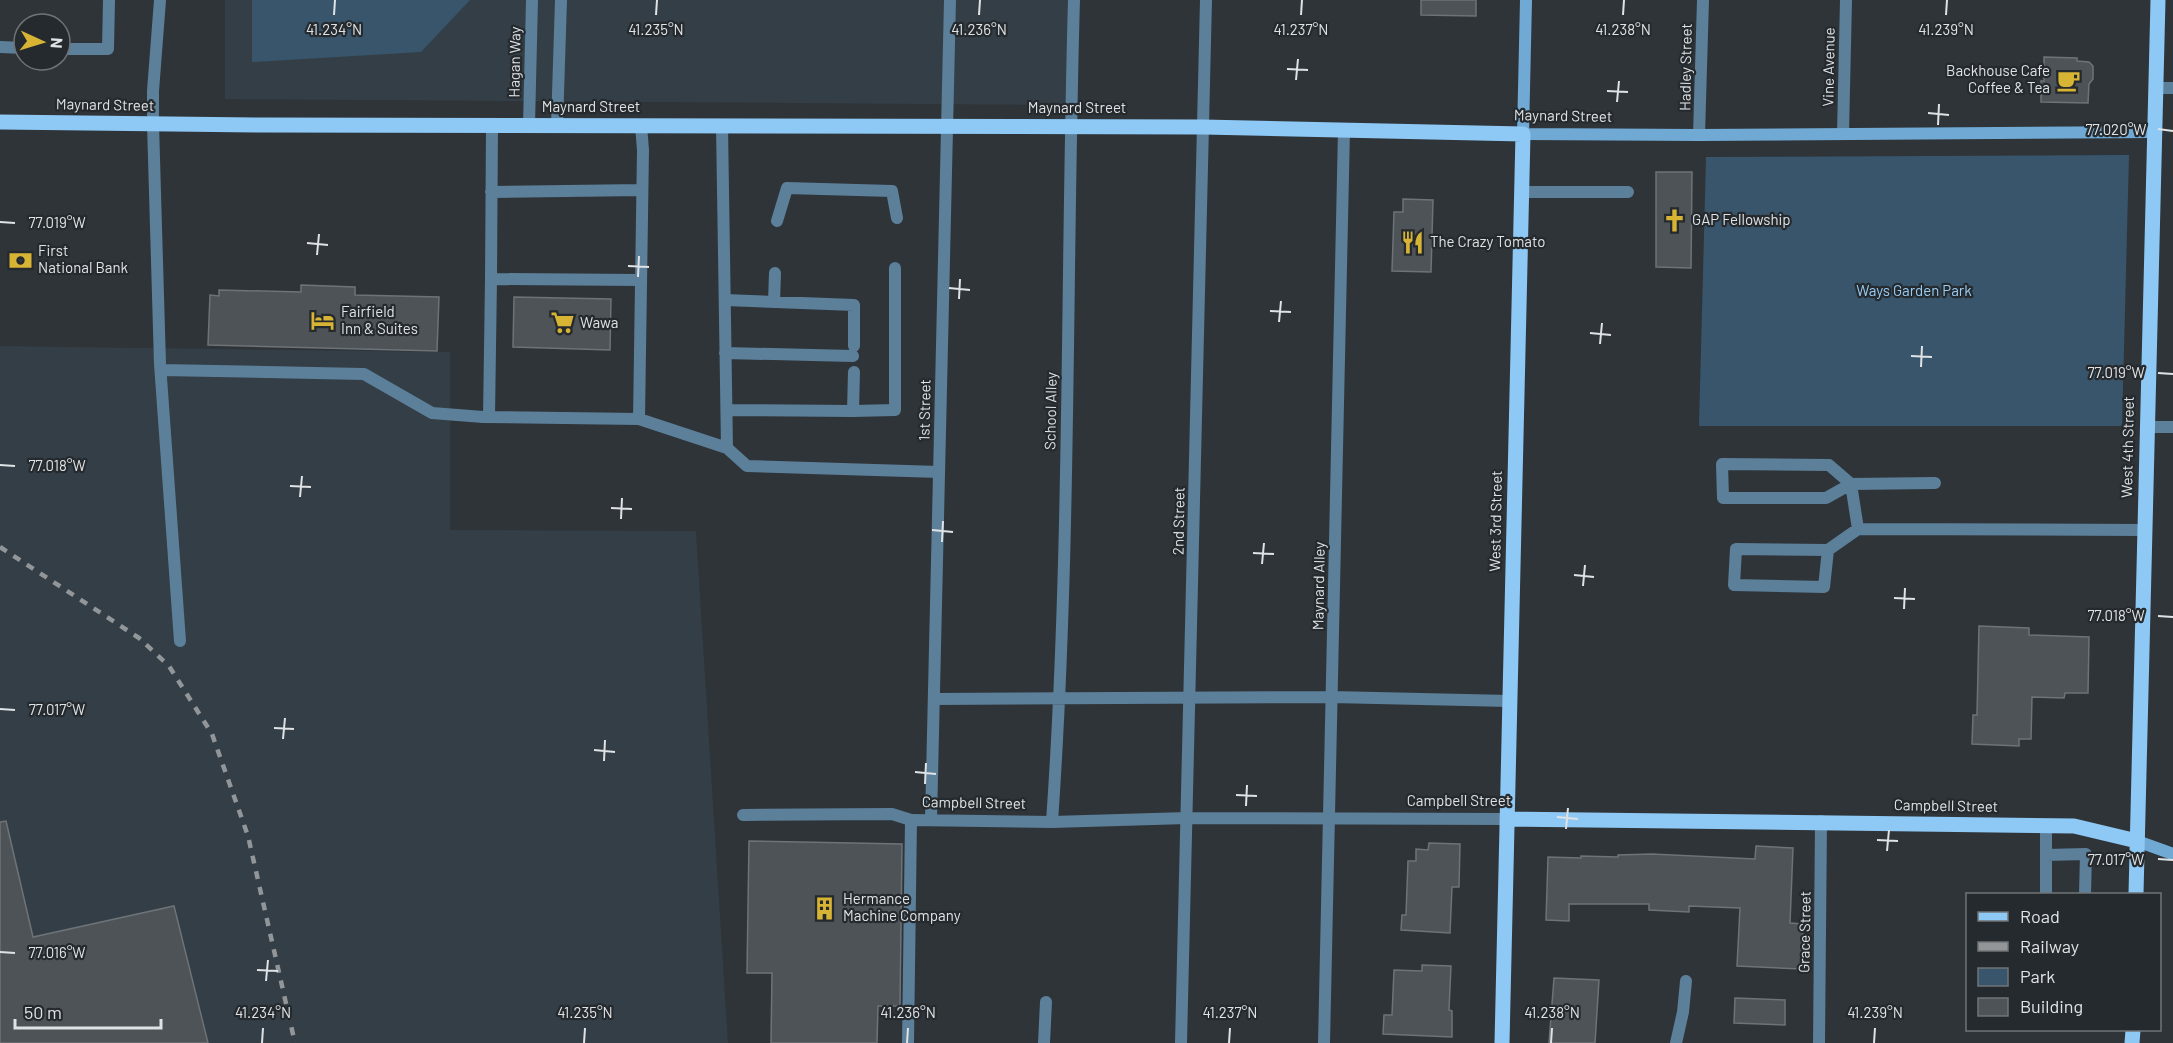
<svg xmlns="http://www.w3.org/2000/svg" width="2173" height="1043" viewBox="0 0 2173 1043" font-family="Barlow,sans-serif">
<style>
.built{fill:#333e46}
.green{fill:#38556b}
.building{fill:#4d5357;stroke:#6d7377;stroke-width:1.5}
.lines{fill:none;stroke-linecap:round;stroke-linejoin:round}
.lane{stroke:#5c7f9a;stroke-width:12}
.street{stroke:#5c7f9a;stroke-width:12}
.secondary{stroke:#70a9d4;stroke-width:12}
.primary{stroke:#8ec8f5;stroke-width:15}
.rail{stroke:#929699;stroke-width:4.5;stroke-dasharray:8 8;stroke-linecap:butt}
.ticks{fill:none;stroke:#e0e3e5;stroke-width:2}
.labels{text-anchor:middle;stroke-width:4.5;stroke-linejoin:round;paint-order:stroke}
.street-label{font-size:15px;fill:#e0e3e5;stroke:#252a2e}
.poi-label{font-size:15px;fill:#e0e3e5;stroke:#252a2e;text-anchor:start}
.park-label{font-size:15px;fill:#99cdf5;stroke:#252a2e}
.ticks-label{font-size:15px;text-anchor:middle;fill:#e0e3e5;stroke:#252a2e;stroke-width:4.5;stroke-linejoin:round;paint-order:stroke}
</style>
<rect width="100%" height="100%" fill="#2f3438"/>
<path class="built" d="M225,0H1072L1068,105L225,99Z
M0,346L450,352V530L696,531L728,1043H0Z"/>
<path class="green" d="M252,0H470L421,52L252,62Z
M2129,155L2122,426H1699L1706,157Z"/>
<path class="building" d="M1421,0H1476V16L1421,15Z
M2044,57L2077,58V61L2089,62L2093,66V79L2089,84L2088,103L2041,102V81H2044Z
M1656,172H1692L1691,268L1656,267Z
M1403,199L1433,200L1431,272L1392,271L1394,212H1403Z
M301,285L355,287V295L439,297L437,351L208,345L210,295L219,296V290L301,292Z
M514,297L611,299L610,350L513,347Z
M1979,626L2029,628V635L2089,637L2088,693H2065L2064,698L2032,697L2031,739H2019V746L1972,744L1973,715H1977Z
M6,821L33,937L174,906L208,1043H0V822Z
M749,841L902,844L900,1006H878L877,1043H771L772,973H747Z
M1429,843L1460,844L1459,887H1452L1450,933L1401,930L1402,915H1406L1408,861H1416V849L1428,850Z
M1756,846L1793,848L1790,923L1803,924L1801,969L1737,966L1740,908L1689,906V912L1649,910V904H1569V921L1546,920L1548,857L1581,858V856L1618,857V855L1652,854L1755,859Z
M1422,965L1451,966L1449,1010L1452,1011V1037L1383,1034L1384,1015H1392L1394,970L1422,971Z
M1554,978L1599,980L1595,1043H1549Z
M1735,998L1785,1000V1025L1734,1023Z"/>
<g class="lines">
<path class="lane" d="M160,0L153,91V124L160,364L180,641
M0,47L24,48
M60,49H108L109,0
M2155,88H2173
M722,126L727,448L747,466L939,472
M1699,135L1703,0
M491,192L642,190
M1522,192H1628
M777,221L787,188L892,191L897,218
M491,279L492,125
M725,300L854,305V346
M774,302L775,273
M725,353L853,356
M161,370L364,374L432,413L483,417L639,419L727,448
M727,410L853,411L854,372
M853,411L895,410V268
M489,417L491,279L640,280
M639,419L643,150L641,125
M1722,464L1829,465L1851,484L1826,498H1723Z
M1858,529L1851,484L1935,483
M1828,550L1824,587L1734,585L1736,549L1828,550L1858,529L2144,530
M934,699L1332,697L1510,701
M743,815L892,814L911,820
M1052,822C1071,549 1066,274 1074,0
M2046,855L2086,854L2085,894
M2046,894V825
M1044,1043L1046,1002
M1324,1043L1344,130
M1676,1043L1683,1012L1686,981"/>
<path class="street" d="M529,125L532,0
M557,125L561,0
M1843,134L1846,0
M2147,427H2173
M931,820L950,0
M908,1043L911,820L1052,822L1187,818L1508,819
M1181,1043L1206,0
M1819,1043L1821,821"/>
<path class="secondary" d="M1526,0L1523,134L1699,135L2154,132
M2137,841L2173,854"/>
<path class="primary" d="M0,122L263,125L1203,127L1523,134L1502,1043
M1508,819L2074,826L2137,841
M2136,894L2158,0
M2132,1043L2133,1030"/>
<path class="rail" d="M0,547L139,638L169,666L212,734L248,836L295,1043"/>
</g>
<path class="ticks" d="M334,15L335,0M656,15L657,0M979,15L980,0M1301,15L1302,0M1623,15L1624,0M1946,15L1947,0M1287,69L1308,70M1296,80L1298,59M1607,91L1628,92M1617,102L1619,81M1928,113L1949,115M1938,125L1939,104M2158,129L2173,131M0,222L15,223M307,243L328,245M317,255L319,234M628,266L649,267M638,277L639,256M949,288L970,290M959,299L960,279M1270,311L1291,312M1279,322L1281,301M1590,333L1611,335M1600,344L1602,323M1911,356L1932,357M1921,367L1922,346M2158,373L2173,374M0,465L15,466M290,486L311,487M300,497L302,476M611,508L632,509M621,519L622,498M932,530L953,532M942,542L943,521M1253,553L1274,554M1262,564L1264,543M1574,575L1594,577M1583,586L1585,565M1894,598L1915,599M1904,609L1905,588M2158,616L2173,617M0,709L15,710M274,728L294,729M283,739L285,718M594,750L615,752M604,761L605,740M915,772L936,774M925,784L926,763M1236,795L1257,796M1246,806L1247,785M1557,817L1578,819M1566,829L1568,808M1877,840L1898,841M1887,851L1889,830M2158,859L2173,860M0,952L15,953M257,970L278,971M266,981L268,960M262,1043L263,1028M584,1043L585,1028M907,1043L908,1028M1229,1043L1230,1028M1551,1043L1552,1028M1874,1043L1875,1028"/>
<defs>
<symbol id="cafe-bare" viewBox="-9 -9 18 18"><path d="M-5.5-4.5H6V0H3Q3 3.5 0 3.5H-2.5Q-5.5 3.5-5.5 0ZM3-3.2v2h1.7v-2ZM-6 4.5H4V6H-6Z" fill="#d8b434" stroke="#252a2e" stroke-width="2.5" paint-order="stroke"/></symbol>
<symbol id="church-bare" viewBox="-9 -9 18 18"><path d="M-1.2-6h2.4v3.5h3.3v2.4h-3.3V6h-2.4V-.1h-3.3v-2.4h3.3Z" fill="#d8b434" stroke="#252a2e" stroke-width="2.5" paint-order="stroke"/></symbol>
<symbol id="restaurant-bare" viewBox="-9 -9 18 18"><path d="M-5-6h1v4h1v-4h1v4h1v-4h1v5L-1.5 .5V6h-2V.5L-5-1ZM5-6V6H3V1.5H1.5Q1.5-4 5-6Z" fill="#d8b434" stroke="#252a2e" stroke-width="2.5" paint-order="stroke"/></symbol>
<symbol id="bank-bare" viewBox="-9 -9 18 18"><path d="M-6-4H6V4H-6ZM0-2.3a2.3 2.3 0 1 0 0 4.6a2.3 2.3 0 1 0 0-4.6Z" fill="#d8b434" stroke="#252a2e" stroke-width="2.5" paint-order="stroke"/></symbol>
<symbol id="hotel-bare" viewBox="-9 -9 18 18"><path d="M-6-4.5h1.5V1H6V5H4.5V3h-9V5H-6ZM-4 0a1.8 1.8 0 1 1 3.6 0ZM.5 0V-2.5h3Q6-2.5 6 0Z" fill="#d8b434" stroke="#252a2e" stroke-width="2.5" paint-order="stroke"/></symbol>
<symbol id="supermarket-bare" viewBox="-9 -9 18 18"><path d="M-6-5.5h2.5l.6 2H6L4.5 2H-2.5L-4.4-4H-6ZM-1.5 3.2a1.3 1.3 0 1 0 .1 0ZM3 3.2a1.3 1.3 0 1 0 .1 0Z" fill="#d8b434" stroke="#252a2e" stroke-width="2.5" paint-order="stroke"/></symbol>
<symbol id="building-bare" viewBox="-9 -9 18 18"><path d="M-4-6H4V6H1V3H-1V6H-4ZM-2.5-4.3h1.7v1.8h-1.7ZM.8-4.3h1.7v1.8H.8ZM-2.5-1h1.7V.8h-1.7ZM.8-1h1.7V.8H.8Z" fill="#d8b434" stroke="#252a2e" stroke-width="2.5" paint-order="stroke"/></symbol>
</defs>
<g fill-rule="evenodd">
<use href="#cafe-bare" x="2052" y="64" width="33" height="33"/>
<use href="#church-bare" x="1658" y="204" width="33" height="33"/>
<use href="#restaurant-bare" x="1396" y="226" width="33" height="33"/>
<use href="#bank-bare" x="4" y="244" width="33" height="33"/>
<use href="#hotel-bare" x="306" y="304" width="33" height="33"/>
<use href="#supermarket-bare" x="546" y="306" width="33" height="33"/>
<use href="#building-bare" x="808" y="892" width="33" height="33"/>
</g>
<g class="labels">
<g class="street-label">
<text transform="translate(515 62) rotate(-89)" y="5">Hagan Way</text>
<text transform="translate(1686 67) rotate(-89)" y="5">Hadley Street</text>
<text transform="translate(1829 67) rotate(-89)" y="5">Vine Avenue</text>
<text transform="translate(105 105) rotate(1)" y="5">Maynard Street</text>
<text x="591" y="112">Maynard Street</text>
<text x="1077" y="113">Maynard Street</text>
<text transform="translate(1563 116) rotate(1)" y="5">Maynard Street</text>
<text transform="translate(925 410) rotate(-89)" y="5">1st Street</text>
<text transform="translate(1051 411) rotate(-89)" y="5">School Alley</text>
<text transform="translate(2128 447) rotate(-89)" y="5">West 4th Street</text>
<text transform="translate(1179 521) rotate(-89)" y="5">2nd Street</text>
<text transform="translate(1496 521) rotate(-89)" y="5">West 3rd Street</text>
<text transform="translate(1319 586) rotate(-89)" y="5">Maynard Alley</text>
<text x="1459" y="806">Campbell Street</text>
<text transform="translate(974 803) rotate(1)" y="5">Campbell Street</text>
<text transform="translate(1946 806) rotate(1)" y="5">Campbell Street</text>
<text transform="translate(1805 932) rotate(-89)" y="5">Grace Street</text>
</g>
<g class="poi-label">
<text x="2050" y="76" text-anchor="end">Backhouse Cafe<tspan x="2050" dy="17">Coffee &amp; Tea</tspan></text>
<text x="1692" y="225">GAP Fellowship</text>
<text x="1430" y="247">The Crazy Tomato</text>
<text x="38" y="256">First<tspan x="38" dy="17">National Bank</tspan></text>
<text x="341" y="317">Fairfield<tspan x="341" dy="17">Inn &amp; Suites</tspan></text>
<text x="580" y="328">Wawa</text>
<text x="843" y="904">Hermance<tspan x="843" dy="17">Machine Company</tspan></text>
</g>
<g class="park-label">
<text x="1914" y="296">Ways Garden Park</text>
</g>
</g>
<g class="ticks-label">
<text x="334" y="35">41.234°N</text>
<text x="656" y="35">41.235°N</text>
<text x="979" y="35">41.236°N</text>
<text x="1301" y="35">41.237°N</text>
<text x="1623" y="35">41.238°N</text>
<text x="1946" y="35">41.239°N</text>
<text x="2116" y="135">77.020°W</text>
<text x="57" y="228">77.019°W</text>
<text x="2116" y="378">77.019°W</text>
<text x="57" y="471">77.018°W</text>
<text x="2116" y="621">77.018°W</text>
<text x="57" y="715">77.017°W</text>
<text x="2116" y="865">77.017°W</text>
<text x="57" y="958">77.016°W</text>
<text x="263" y="1018">41.234°N</text>
<text x="585" y="1018">41.235°N</text>
<text x="908" y="1018">41.236°N</text>
<text x="1230" y="1018">41.237°N</text>
<text x="1552" y="1018">41.238°N</text>
<text x="1875" y="1018">41.239°N</text>
</g>
<rect x="1966" y="893" width="195" height="138" fill="#252a2e" stroke="#707477" stroke-width="1.5"/>
<rect x="1978" y="912" width="30" height="9" fill="#8ec8f5" stroke="#707477" stroke-width="1.5"/>
<text x="2020" y="923" font-size="18" fill="#e0e3e5">Road</text>
<rect x="1978" y="942" width="30" height="9" fill="#929699" stroke="#707477" stroke-width="1.5"/>
<text x="2020" y="953" font-size="18" fill="#e0e3e5">Railway</text>
<rect x="1978" y="968" width="30" height="18" fill="#38556b" stroke="#707477" stroke-width="1.5"/>
<text x="2020" y="983" font-size="18" fill="#e0e3e5">Park</text>
<rect x="1978" y="998" width="30" height="18" fill="#4d5357" stroke="#707477" stroke-width="1.5"/>
<text x="2020" y="1013" font-size="18" fill="#e0e3e5">Building</text>
<g transform="translate(42 42) rotate(94)"><circle r="28" fill="#252a2e" stroke="#707477" stroke-width="1.5"/>
<path d="M0-4.5L10 22L0 15L-10 22Z" fill="#d8b434"/>
<text y="-9" font-size="16" font-weight="bold" text-anchor="middle" fill="#e0e3e5">N</text>
</g>
<path d="M15 1019v9h146v-9" fill="none" stroke="#e0e3e5" stroke-width="3"/>
<text x="24" y="1019" font-size="18" fill="#e0e3e5" stroke="#252a2e" stroke-width="4.5" paint-order="stroke">50 m</text>
</svg>
